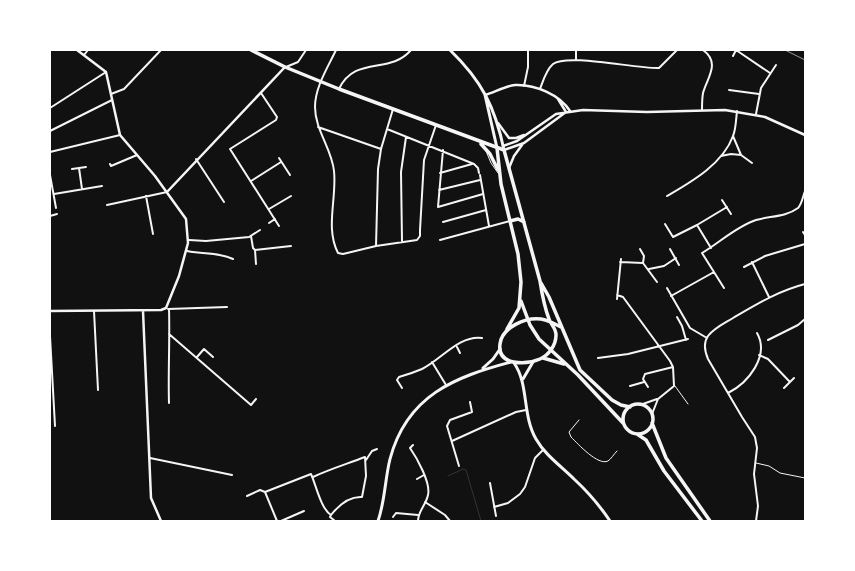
<svg xmlns="http://www.w3.org/2000/svg" width="855" height="571" viewBox="0 0 855 571" font-family="'DM Sans',sans-serif">
<style>
.lines{fill:none;stroke-linecap:round;stroke-linejoin:round}
.stream{stroke:#333;stroke-width:1}
.service{stroke:#f5f5f5;stroke-width:1}
.minor{stroke:#f5f5f5;stroke-width:2}
.tertiary{stroke:#f5f5f5;stroke-width:2.5}
.primary{stroke:#f5f5f5;stroke-width:3}
.trunk{stroke:#f5f5f5;stroke-width:3.5}
.rail{stroke:#9a9a9a;stroke-width:1}
</style>
<rect width="100%" height="100%" fill="#111"/>
<g class="lines">
<path class="stream" d="M448,476L463,469L466,470L481,521"/>
<path class="service" d="M486,151L491,163L498,173
M675,386L688,404
M579,420L569,432L571,437C578,444 598,466 608,461C611,459 614,454 617,451
M756,463L769,466L780,473L805,478"/>
<path class="minor" d="M336,50C328,67 315,87 315,107C315,130 332,149 334,171C337,198 325,228 338,253L343,254L376,246L417,240L420,236V230L424,160L436,125
M736,50L770,73
M84,55L88,50
M733,56L736,50
M576,60V50
M286,67L298,62L306,50
M524,86L528,67V50
M339,89C355,55 390,75 411,50
M540,89C543,81 546,70 553,64C567,53 637,69 659,68L677,50
M729,90L759,94
M261,93L277,117L276,120L230,149L279,226
M111,94L124,89L161,50
M50,108L106,72
M702,110C702,104 702,99 703,93C707,78 721,63 703,50
M756,114L761,88L776,65
M318,127L381,149
M387,129L474,164L478,168L479,173
M50,131L112,100
M733,136L741,155L752,163
M443,150L438,207L483,194
M50,152L120,135
M721,156L731,154L741,155
M279,158L290,175
M196,159L224,202
M110,164L111,166L137,155
M79,168L82,189
M72,169L86,167
M440,173L472,164
M50,175L56,208
M480,175L489,226
M251,181L281,162
M439,190L480,180
M54,194L102,186
M146,196L153,234
M667,196C691,182 723,164 733,136C736,129 736,119 737,111
M722,200L731,214
M107,205L167,192
M269,209L291,196
M50,216L57,214
M443,222L486,210
M269,223L275,219
M665,224L673,237L697,225L711,248
M697,225L727,207
M803,232L805,235
M251,236L253,248L255,250L291,246
M189,240L206,241L249,237L260,230
M440,240L510,221
M402,241L401,172L406,137
M376,246L378,169L381,149L393,109
M640,249L644,256L643,263
M670,249L679,265
M255,250L256,264
M187,251C205,255 215,251 233,259
M620,262L643,263L657,282
M752,262L769,297
M744,267L765,256L805,244
M649,269L664,266L676,258
M667,288L690,328L707,338
M724,288L702,253C719,243 737,226 756,220C770,216 786,217 798,208C802,204 803,196 805,191
M617,295L623,297L670,361L673,367L674,386L658,399L652,414
M671,296L714,272
M617,299L621,259
M168,309L227,307
M169,309C170,341 168,372 169,403
M94,311L98,390
M677,317L682,326L686,340
M169,334L251,405L256,399
M50,336L55,426
M768,340L798,325L805,319
M457,347L460,353
M759,355L768,359L789,381
M197,357L204,349L213,357
M598,358L628,354L688,339
M432,362L446,385
M630,386L644,382
M648,387L643,379L645,374L673,367
M402,388L397,380L399,377C406,375 415,372 422,369C442,359 459,335 482,338
M784,388L794,378
M728,393C748,383 770,356 757,333
M640,405L657,399
M452,441L516,412L526,410
M413,445L410,448C417,458 431,483 428,495C426,505 418,511 418,521
M150,458L232,475
M366,460L372,451L377,449
M459,466L447,426L450,420L472,412L470,402
M313,477C330,469 347,464 365,457L366,476L362,497C349,496 339,505 331,515
M417,479L424,475
M490,483L496,516
M247,496L260,490L265,492
M425,502L445,515L450,521
M494,507L508,503L520,494L525,487L535,458L543,450
M393,517L396,513L418,515
M277,521L265,492L311,474C316,485 321,509 331,515L330,517L335,521
M281,521L304,511
M756,521L758,506L754,474L757,448L755,437L742,417L708,359C705,352 703,343 708,336C714,328 725,323 733,318C757,304 778,291 805,284"/>
<path class="tertiary" d="M485,95C495,92 505,86 515,85C535,84 560,95 570,111
M558,99L566,112
M498,123L509,138H516L524,135
M503,146L517,141L556,114L583,110L647,112L725,110L765,117L805,135
M504,150L524,143L566,112
M509,168L514,156L522,145
M167,192L285,67
M50,311L161,310L166,308L179,276L188,243L186,219L155,176L120,135L106,72L77,50
M143,311L151,498L161,521"/>
<path class="primary" d="M450,50C482,81 495,107 504,150
M485,95L497,148
M514,363C529,384 522,415 536,439C545,455 561,466 574,479C587,491 600,506 610,521
M483,368L493,359L500,349
M523,379L533,362
M378,521C385,501 385,479 390,459C407,395 455,377 511,362"/>
<path class="trunk" d="M251,50L285,67L339,89L504,150L540,281C542,294 544,306 549,319C551,325 556,328 556,335C556,345 549,355 540,359C526,365 497,366 500,344C502,327 526,317 541,319C548,320 555,324 561,327
M481,144L490,154L498,170
M497,148L501,184L518,254L521,282L519,308L507,329
M510,221L518,219L524,222
M541,283L549,297L580,370L612,400L621,405L630,407
M521,301L530,325L539,339L578,375L623,423
M543,358L564,364
M623 419a15 15 0 1 1 30 0a15 15 0 1 1-30 0Z
M652,423L666,458L710,521
M637,434L646,440L664,471L702,521"/>
<path class="rail" d="M785,50L805,60"/>
</g>
<rect width="855" height="571" fill="none" stroke="#ffffff" stroke-width="102"/>
</svg>
